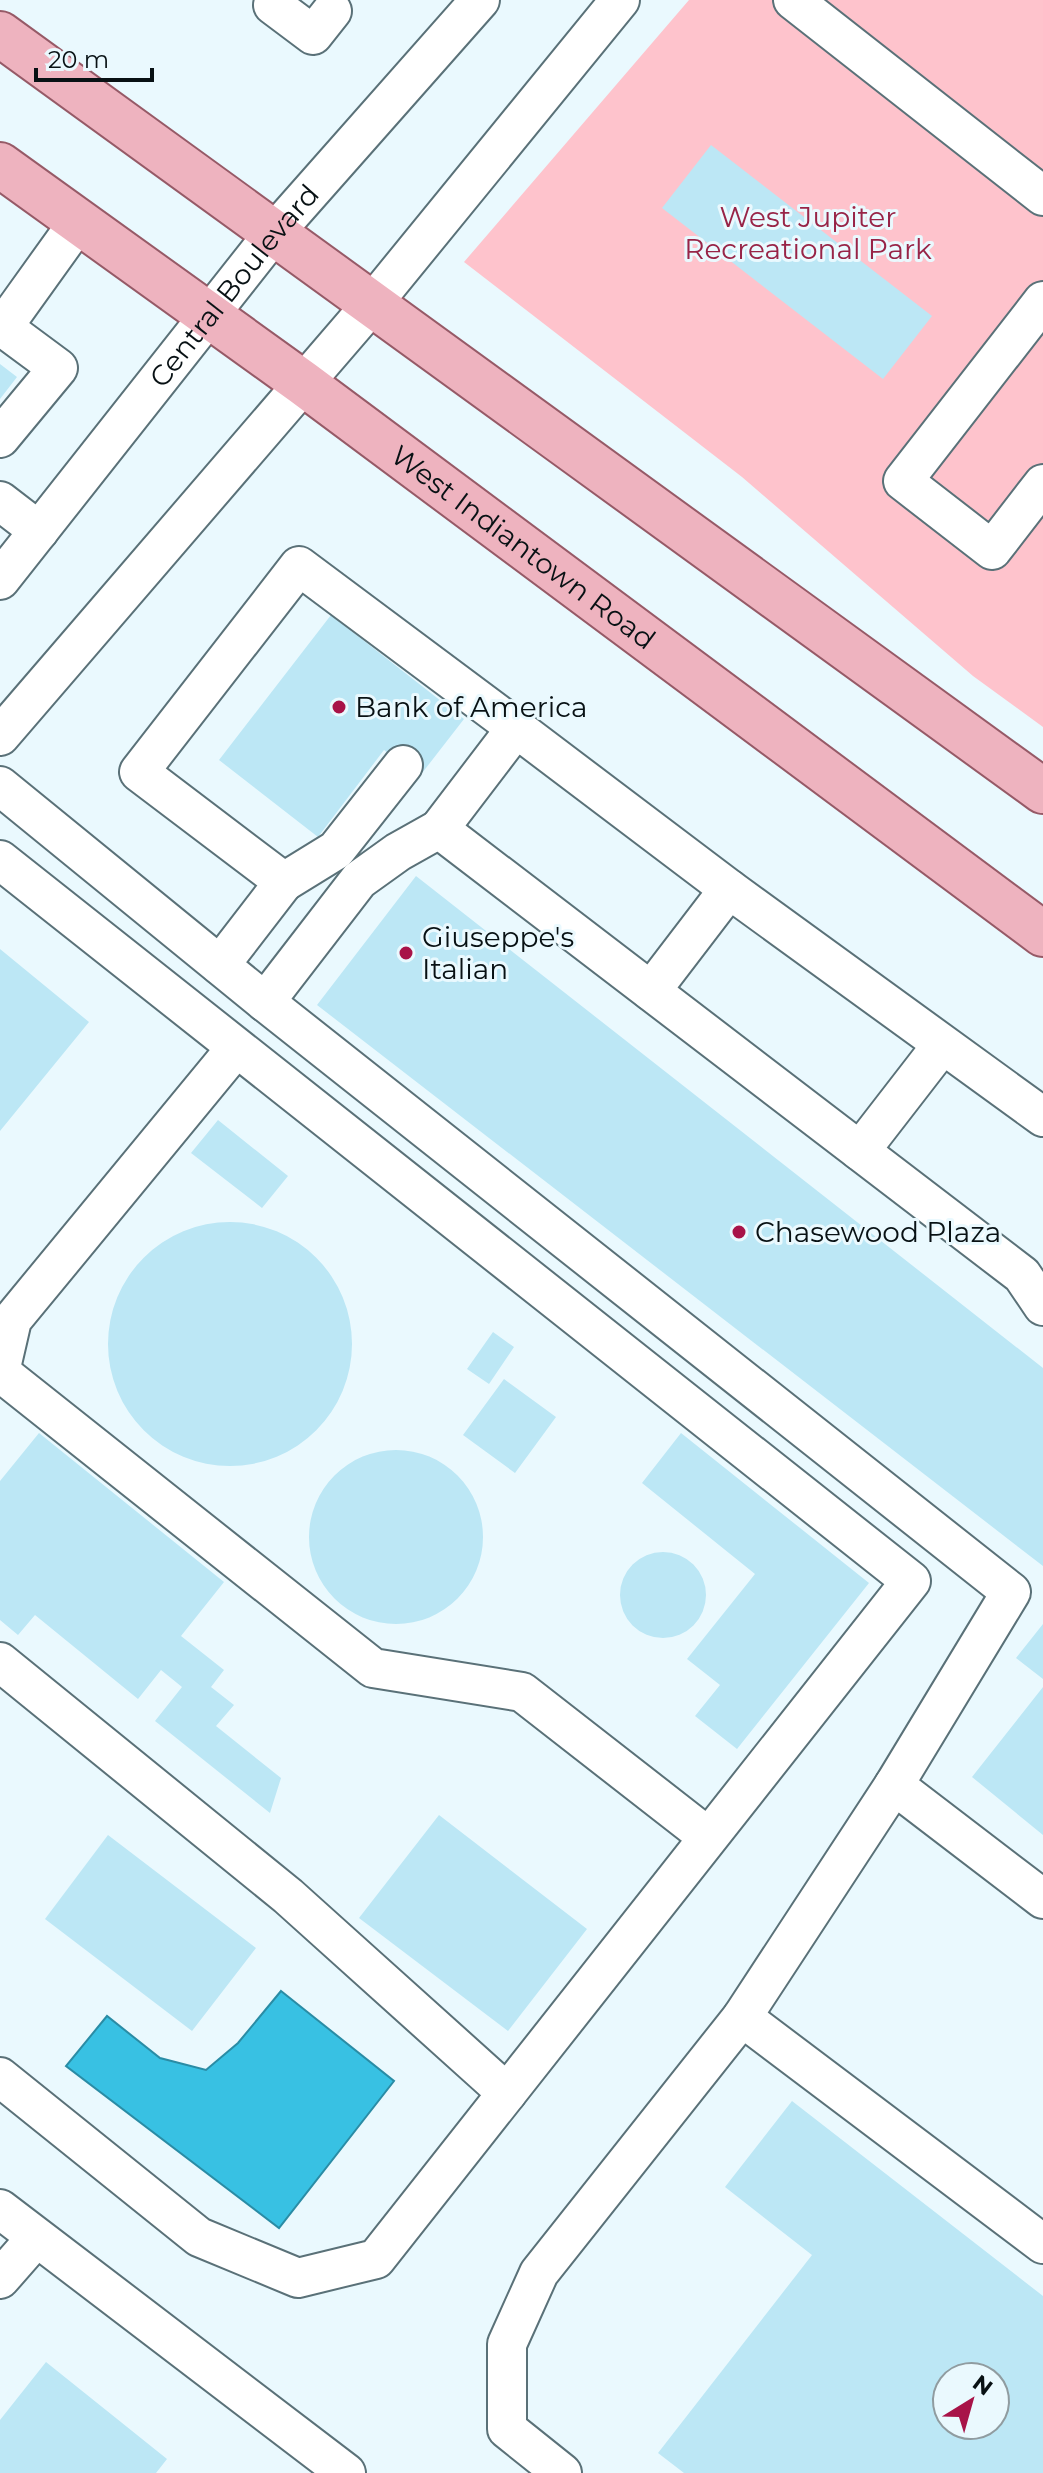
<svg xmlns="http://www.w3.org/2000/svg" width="1043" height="2473" viewBox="0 0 1043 2473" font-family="Montserrat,sans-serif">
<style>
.green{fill:#fec3cc}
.water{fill:#38c1e3;stroke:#2a8ca5;stroke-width:2}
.building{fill:#bce7f5;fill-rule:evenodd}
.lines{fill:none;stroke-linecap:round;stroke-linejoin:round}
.minor-casing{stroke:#5a7178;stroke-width:42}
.major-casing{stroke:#965a67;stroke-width:48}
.minor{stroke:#fff;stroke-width:38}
.major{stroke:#eeb3bf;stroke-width:44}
.poi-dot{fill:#a81348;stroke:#eaf9fe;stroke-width:3}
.labels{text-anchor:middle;stroke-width:6;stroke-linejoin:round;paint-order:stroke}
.park-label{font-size:28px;fill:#982447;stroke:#eaf9fe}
.street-label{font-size:28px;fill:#081114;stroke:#eaf9fe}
.poi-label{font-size:28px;fill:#081114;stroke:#eaf9fe;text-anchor:start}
</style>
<rect width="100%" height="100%" fill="#eaf9fe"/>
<path class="green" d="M689,0H1043V727L973,676L742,477L464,262Z"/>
<path class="water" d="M281,1991L394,2081L279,2228L66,2066L107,2016L160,2058L206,2070L238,2043Z"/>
<path class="building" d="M711,145L932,316L883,379L662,208Z
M0,364L17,377L0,399Z
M331,615L464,719L419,777L384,750L318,837L219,760Z
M416,876L1043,1368V1566L317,1005Z
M0,949L89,1022L0,1131Z
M218,1120L288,1176L262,1208L191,1153Z
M108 1344a122 122 0 1 1 244 0a122 122 0 1 1-244 0Z
M493,1332L514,1347L489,1384L467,1369Z
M504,1379L556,1417L515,1473L463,1435Z
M39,1433L224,1582L181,1636L224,1670L211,1687L234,1705L216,1726L281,1778L270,1813L155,1721L182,1687L161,1670L138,1699L35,1615L18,1635L0,1620V1481Z
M681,1433L869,1583L737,1749L695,1716L720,1685L687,1659L755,1574L642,1483Z
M309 1537a87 87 0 1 1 174 0a87 87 0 1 1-174 0Z
M620 1595a43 43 0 1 1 86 0a43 43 0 1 1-86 0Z
M1043,1624V1679L1016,1658Z
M1043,1687V1835L972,1777Z
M439,1815L587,1929L508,2031L359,1918Z
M108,1835L256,1948L192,2031L45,1919Z
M792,2101L1043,2296V2473H684L658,2453L812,2255L725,2187ZM947,2377H995V2425H947Z
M46,2362L167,2459L156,2473H0V2420Z"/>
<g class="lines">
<defs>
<g id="minor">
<path d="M793,0L1043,196"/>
<path d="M273,5L313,35L332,11"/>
<path d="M1043,301L903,481L992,550L1043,484"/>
<path d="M0,325L58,368L0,438"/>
<path d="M3,327L79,221"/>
<path d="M0,501L39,531"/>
<path id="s1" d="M0,580L274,233L480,0"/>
<path d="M0,736L372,304L620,0"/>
<path d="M0,786L265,1002L1011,1592L894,1785L1043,1899"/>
<path d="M439,829L516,728L729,889L1043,1117"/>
<path d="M0,860L911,1581L376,2259L298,2278L199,2237L0,2077"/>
<path d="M284,882L336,850L403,765"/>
<path d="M220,965L284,882L139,772L299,566L516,728"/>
<path d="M651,991L729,889"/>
<path d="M265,1002L359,880L398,852L439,829L1022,1275L1043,1306"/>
<path d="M860,1151L942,1045"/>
<path d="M0,1372L373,1668L522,1692L708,1837"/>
<path d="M0,1372L12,1320L236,1048"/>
<path d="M0,1662L288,1896L507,2093"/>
<path d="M742,2017L1043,2244"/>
<path d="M0,2209L346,2473"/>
<path d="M0,2279L36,2238"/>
<path d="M562,2473L507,2429V2344L539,2273L742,2017L894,1785"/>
</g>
<g id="major">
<path d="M0,34L1043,791"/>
<path id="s2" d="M0,165L303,383L1043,934"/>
</g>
</defs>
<use href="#minor" class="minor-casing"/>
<use href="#major" class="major-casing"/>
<use href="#minor" class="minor"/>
<use href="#major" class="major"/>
</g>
<g class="poi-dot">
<circle cx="339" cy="707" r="8"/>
<circle cx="406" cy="953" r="8"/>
<circle cx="739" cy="1232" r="8"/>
</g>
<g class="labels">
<g class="park-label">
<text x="808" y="227">West Jupiter<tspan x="808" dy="32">Recreational Park</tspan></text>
</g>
<g class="street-label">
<text dy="10" stroke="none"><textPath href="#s1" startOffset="376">Central Boulevard</textPath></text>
<text dy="10" stroke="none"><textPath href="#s2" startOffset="648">West Indiantown Road</textPath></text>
</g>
<g class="poi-label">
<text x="355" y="717">Bank of America</text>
<text x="422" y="947">Giuseppe's<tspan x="422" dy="32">Italian</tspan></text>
<text x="755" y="1242">Chasewood Plaza</text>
</g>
</g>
<g transform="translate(971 2401) rotate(37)"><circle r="38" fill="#eaf9fe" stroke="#909ca0" stroke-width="2"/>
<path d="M0-6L14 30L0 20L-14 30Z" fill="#a81348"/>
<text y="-12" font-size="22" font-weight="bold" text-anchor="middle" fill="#081114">N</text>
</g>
<path d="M36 68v12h116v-12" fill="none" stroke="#081114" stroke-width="4"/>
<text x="48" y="68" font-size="24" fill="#081114" stroke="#eaf9fe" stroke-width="6" paint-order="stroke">20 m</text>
</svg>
